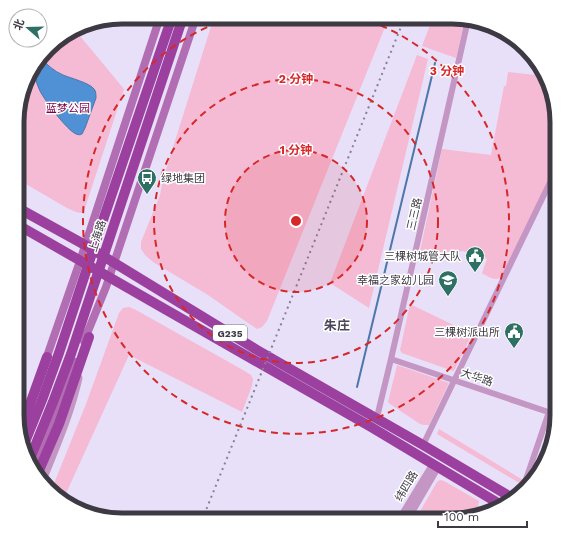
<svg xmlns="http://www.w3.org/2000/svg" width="574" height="537" viewBox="0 0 574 537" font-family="'Work Sans','Noto Sans SC',sans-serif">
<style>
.green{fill:#f5bad4}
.water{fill:#5091d6;stroke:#4b77aa}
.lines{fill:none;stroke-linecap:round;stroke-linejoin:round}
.stream{stroke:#4b77aa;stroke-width:2}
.minor{stroke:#c496c4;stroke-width:6}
.tertiary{stroke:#c496c4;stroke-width:7}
.secondary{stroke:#b26eb3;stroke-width:8}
.trunk{stroke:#9c40a0;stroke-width:10}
.rail{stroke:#878192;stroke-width:2;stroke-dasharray:2 4;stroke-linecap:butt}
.trunk-bridge{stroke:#9c40a0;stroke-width:10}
.ring{fill:none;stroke:#d62828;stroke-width:2;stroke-dasharray:7 5}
.labels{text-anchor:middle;stroke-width:3;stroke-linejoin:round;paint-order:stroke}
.shield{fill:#fff;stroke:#78757c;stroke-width:1}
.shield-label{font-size:10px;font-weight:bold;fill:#3e3a44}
.park-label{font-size:11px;fill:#77024b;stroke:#fff}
.poi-label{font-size:11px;fill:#3e3a44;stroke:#fff;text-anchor:end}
.street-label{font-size:11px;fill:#3e3a44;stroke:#fff}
.quarter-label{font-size:13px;font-weight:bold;fill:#4d455a;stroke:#fff}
.rim{fill:none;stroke:#3e3a44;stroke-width:5}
.centre{fill:#d62828;stroke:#fff;stroke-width:2}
.ring-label{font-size:12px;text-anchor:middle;font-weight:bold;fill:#d62828;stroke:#fff;stroke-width:3;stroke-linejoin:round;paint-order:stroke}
</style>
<rect width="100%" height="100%" fill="#e8dff9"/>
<path class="green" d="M214,17H389L267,321L262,327L257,329L251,325L208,295L153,262L145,255L141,249V242L160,195L163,179Z
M433,17H459L465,19L456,58L422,46Z
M75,30L124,89L84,211L81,213L76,212L67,208L19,180V102L31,70L53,43Z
M417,55L428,59L369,308L330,283Z
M508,72L545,76L549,82L557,115V169L502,275C497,283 490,277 483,274L482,273L487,259L463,251L424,255L421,254L420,251L442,149L491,155L504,86H506Z
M410,304L472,334L455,369L453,371L402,353L400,350Z
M129,307L136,310L243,370L251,375L253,379L252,386L242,412L129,355L63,500L51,491L86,404L119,313L123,308Z
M397,365L449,383L429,425H424L420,424L390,404L388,402Z
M439,429L523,480L521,484L437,434Z
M440,480L444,481L479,501L478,506L489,513L459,520H415L437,482Z"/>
<path class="water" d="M41,58C47,65 54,71 63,75C70,78 90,83 94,89C96,91 96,95 96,98L85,128L82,134C80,135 79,135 76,134C67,130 45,101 40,91C36,83 35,76 33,67Z"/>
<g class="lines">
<path class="stream" d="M357,387L435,63"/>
<path class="minor" d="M391,359L557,415
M378,413L391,359L468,20
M423,445L556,170
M521,494L549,412"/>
<path class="tertiary" d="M42,483C56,448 71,414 79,378
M399,520L433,464
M407,520L438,467"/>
<path class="secondary" d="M84,341L106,287L196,17
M45,362L80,261L160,17
M33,469L76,362"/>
<path class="trunk" d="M18,208L85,245L257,350L423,445L514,499
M18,225L371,427L503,506
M20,432L47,357
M37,475L59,424L89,337"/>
<path class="rail" d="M202,520L405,17"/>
<path class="trunk-bridge" d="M23,447L42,400L59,353L100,229L172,17
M29,461L53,402L71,354L183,17"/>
</g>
<circle cx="296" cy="221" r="71" fill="#d62828" fill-opacity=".12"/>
<g class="ring">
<circle cx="296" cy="221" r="71"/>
<circle cx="296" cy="221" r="142"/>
<path d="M358 17A213 213 0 1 1 234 17"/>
</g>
<defs>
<symbol id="bus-pin" viewBox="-11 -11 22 30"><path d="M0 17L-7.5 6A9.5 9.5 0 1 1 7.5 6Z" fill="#2e7164" stroke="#fff"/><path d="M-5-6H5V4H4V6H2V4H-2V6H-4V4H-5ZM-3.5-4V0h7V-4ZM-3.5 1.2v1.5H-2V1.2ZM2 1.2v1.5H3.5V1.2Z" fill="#fff"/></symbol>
<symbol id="civic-pin" viewBox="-11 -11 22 30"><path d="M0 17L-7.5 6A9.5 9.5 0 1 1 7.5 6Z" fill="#2e7164" stroke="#fff"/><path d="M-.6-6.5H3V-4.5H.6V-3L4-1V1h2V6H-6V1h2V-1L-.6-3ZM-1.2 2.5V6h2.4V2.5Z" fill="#fff"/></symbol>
<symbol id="school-pin" viewBox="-11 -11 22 30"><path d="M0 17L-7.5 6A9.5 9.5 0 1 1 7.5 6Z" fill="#2e7164" stroke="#fff"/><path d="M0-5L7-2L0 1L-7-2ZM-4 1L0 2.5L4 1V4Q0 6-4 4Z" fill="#fff"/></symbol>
</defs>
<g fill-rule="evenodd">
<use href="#bus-pin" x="136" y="167" width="22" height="30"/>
<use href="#civic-pin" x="464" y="245" width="22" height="30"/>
<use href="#school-pin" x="437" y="269" width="22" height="30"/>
<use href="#civic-pin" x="503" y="321" width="22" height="30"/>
</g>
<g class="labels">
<rect class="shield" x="213" y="325" width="34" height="16" rx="3"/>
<g class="shield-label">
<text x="230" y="337">G235</text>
</g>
<g class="park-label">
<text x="68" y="112">蓝梦公园</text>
</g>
<g class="poi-label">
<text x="161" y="182" text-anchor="start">绿地集团</text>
<text x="461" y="260">三棵树城管大队</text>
<text x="434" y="284">幸福之家幼儿园</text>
<text x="500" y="336">三棵树派出所</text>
</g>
<g class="street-label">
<text transform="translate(414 214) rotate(-77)" y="4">三三路</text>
<text transform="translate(97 236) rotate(-72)" y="4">上海路</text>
<text transform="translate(477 377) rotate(19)" y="4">大华路</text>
<text transform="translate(406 486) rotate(-59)" y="4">纬四路</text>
</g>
<g class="quarter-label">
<text x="337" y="330">朱庄</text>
</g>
</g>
<path d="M0 0H574V537H0ZM122 24H452A98 98 0 0 1 550 122V415A98 98 0 0 1 452 513H122A98 98 0 0 1 24 415V122A98 98 0 0 1 122 24Z" fill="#fff" fill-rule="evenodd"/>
<path class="rim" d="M122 24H452A98 98 0 0 1 550 122V415A98 98 0 0 1 452 513H122A98 98 0 0 1 24 415V122A98 98 0 0 1 122 24Z"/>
<circle cx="296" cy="221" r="6" class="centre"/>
<g class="ring-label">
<text x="447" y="75">3 分钟</text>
<text x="296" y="83">2 分钟</text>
<text x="296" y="154">1 分钟</text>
</g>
<g transform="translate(28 28) rotate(290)"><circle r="19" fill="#ffffff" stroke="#b2b0b4"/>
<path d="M0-3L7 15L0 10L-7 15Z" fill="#2e7164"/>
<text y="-6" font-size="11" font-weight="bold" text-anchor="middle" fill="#3e3a44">北</text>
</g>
<path d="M438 521v6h89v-6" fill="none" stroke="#3e3a44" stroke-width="2"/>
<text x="444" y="521" font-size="12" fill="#3e3a44" stroke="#ffffff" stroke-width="3" paint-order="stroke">100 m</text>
</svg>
